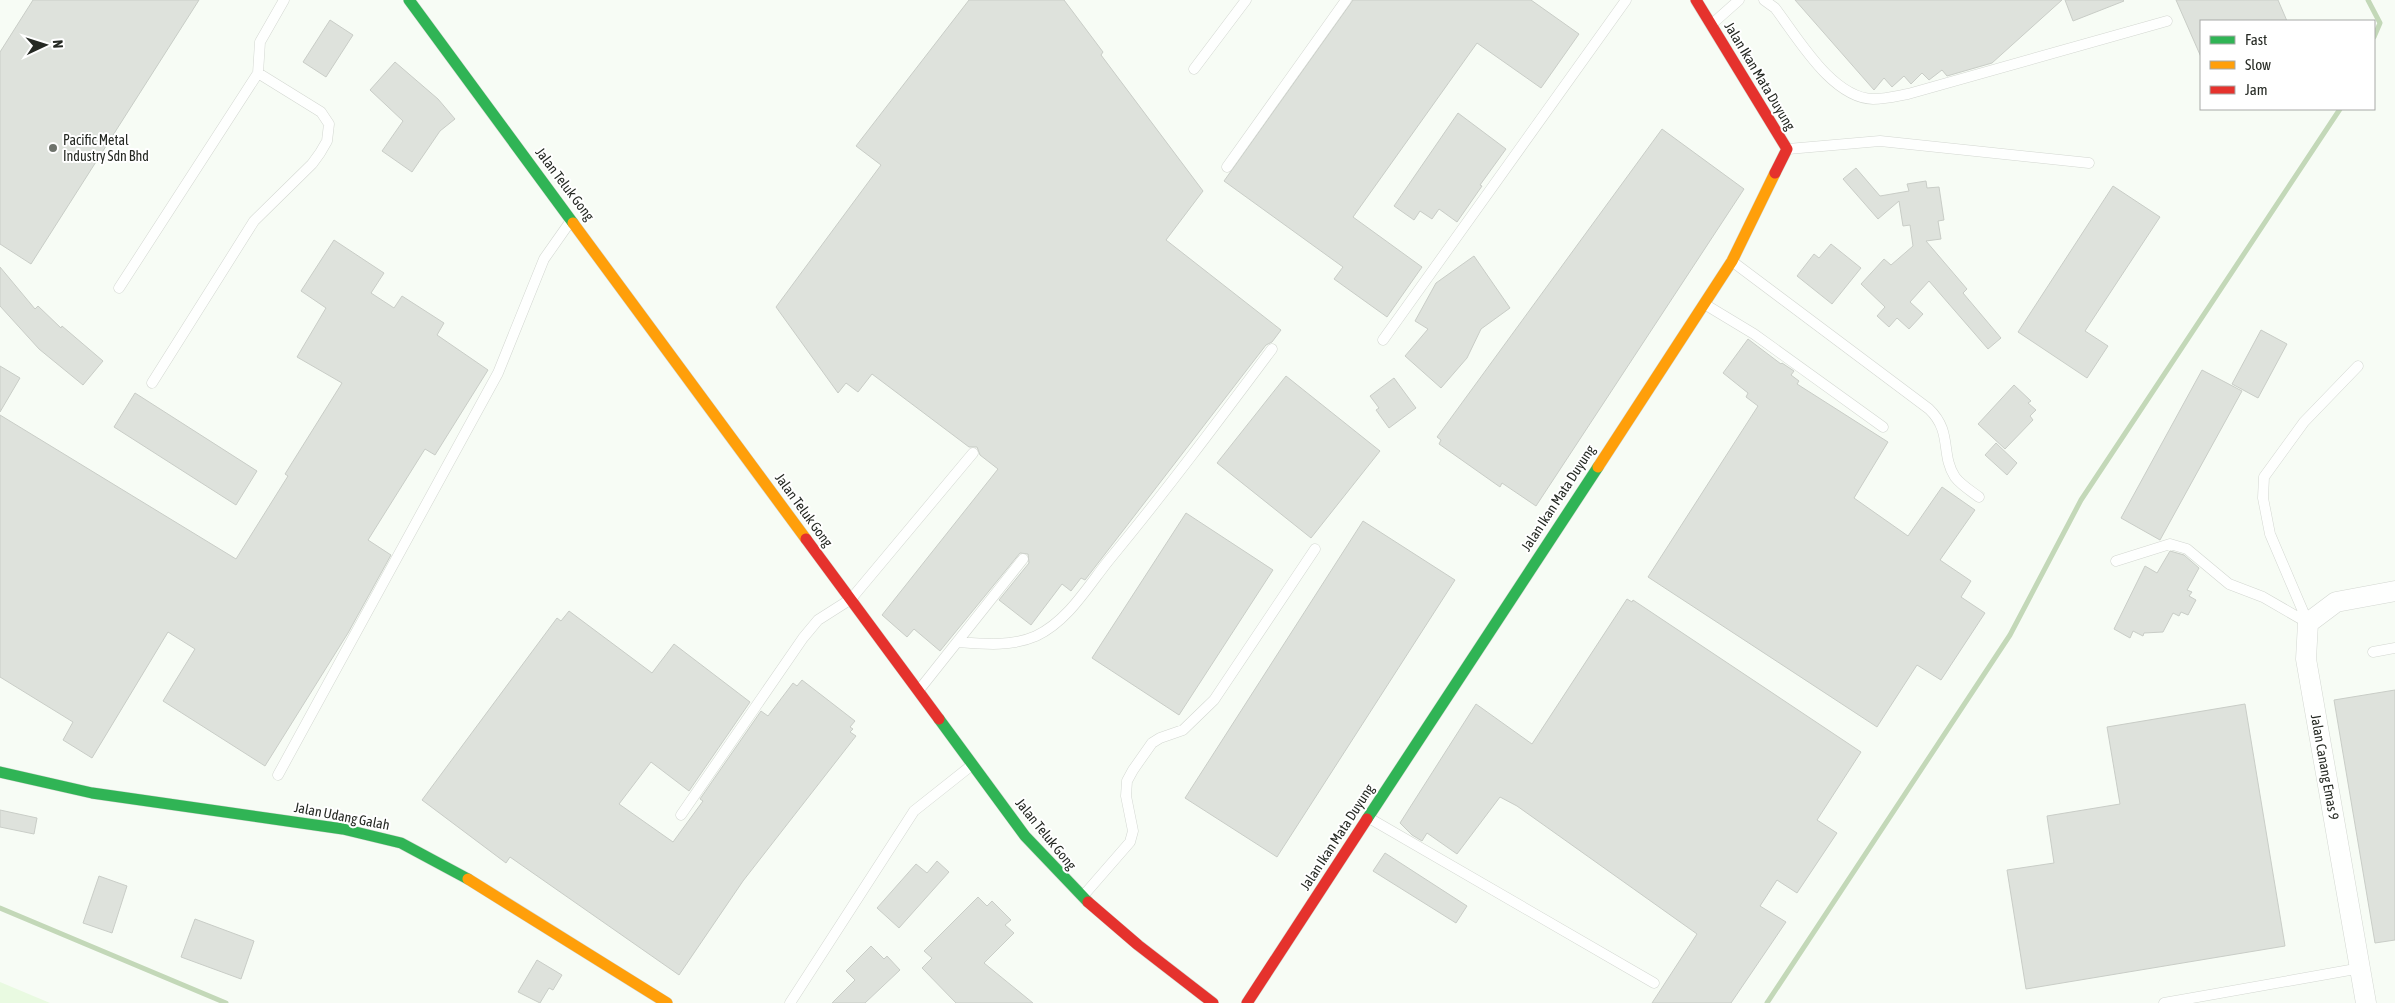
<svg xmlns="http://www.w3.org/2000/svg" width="2395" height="1003" viewBox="0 0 2395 1003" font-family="'Asap Condensed',sans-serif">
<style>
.green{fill:#e9fae1}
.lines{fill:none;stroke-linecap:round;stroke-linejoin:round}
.stream{stroke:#c3d8b8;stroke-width:5}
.building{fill:#dee2dc;stroke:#c9cdc7}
.lane-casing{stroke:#d3d7d1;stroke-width:11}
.street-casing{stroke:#d3d7d1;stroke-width:21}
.fast-casing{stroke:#d3d7d1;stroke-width:12}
.slow-casing{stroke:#d3d7d1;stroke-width:12}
.jam-casing{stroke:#d3d7d1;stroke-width:12}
.lane{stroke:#fefffe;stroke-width:10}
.street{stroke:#fefffe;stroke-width:20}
.fast{stroke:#30b455;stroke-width:11}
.slow{stroke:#ff9f0a;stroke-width:11}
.jam{stroke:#e5322d;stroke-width:11}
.poi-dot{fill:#6e736c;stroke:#fff;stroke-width:2}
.labels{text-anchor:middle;stroke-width:4;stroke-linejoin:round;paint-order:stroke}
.street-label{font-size:14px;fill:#252923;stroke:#fff}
.poi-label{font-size:14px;fill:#252923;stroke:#fff;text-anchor:start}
</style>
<rect width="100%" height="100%" fill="#f7fcf5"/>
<path class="green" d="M0,982L50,1003H0Z"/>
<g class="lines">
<path class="stream" d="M2368,0L2380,23L2374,37
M0,908L226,1003
M1767,1003L2010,635L2081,500L2340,109"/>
</g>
<path class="building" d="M33,0H199L31,264L0,244V52Z
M969,0H1064L1103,52L1101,55L1203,191L1166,240L1281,330L1272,342L1266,345L1085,580L1081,578L1071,591L1062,584L1031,625L999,600L1029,563L1028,554L1020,553L940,651L914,629L907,637L882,615L998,469L980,455L977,447H969L872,374L858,392L846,383L838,393L776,307L881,165L856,146Z
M1353,0H1531L1579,34L1541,88L1477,43L1353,217L1422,267L1387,317L1334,279L1343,267L1224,181Z
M1795,0H2062L1992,63L1947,76L1942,70L1929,80L1922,73L1911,84L1904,76L1892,87L1884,78L1874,90Z
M2065,0H2123L2124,1L2073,21Z
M2176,0H2278L2287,21H2201V57Z
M330,20L353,35L326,77L303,62Z
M395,62L438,99L455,119L440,131L412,172L382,151L403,121L370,90Z
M1458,113L1506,149L1480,185L1482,186L1457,222L1439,209L1432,219L1420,211L1414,220L1394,206Z
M1662,129L1744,189L1536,506L1502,483L1500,487L1439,444L1441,440L1437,437Z
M1856,168L1880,196L1909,191L1907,184L1926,181L1927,188L1939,187L1944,220L1938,221L1941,239L1926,241L1967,289L1963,293L2001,338L1988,349L1929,281L1910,302L1923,314L1909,329L1897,318L1889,327L1877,316L1885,307L1861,284L1884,259L1891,265L1913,246L1910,225L1903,226L1899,201L1878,219L1843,179Z
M2113,186L2160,217L2085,331L2108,346L2087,378L2018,332Z
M334,240L384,273L371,293L394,308L402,296L444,323L437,335L488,370L435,455L425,449L368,540L391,555L348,633L265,766L163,701L195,649L168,632L92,758L63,740L73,722L0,677V415L236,559L288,476L285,474L342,383L297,357L326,308L301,291Z
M1831,244L1861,268L1832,304L1797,276L1814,254L1819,258Z
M1474,256L1510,308L1481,329L1467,358L1441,388L1405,356L1428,329L1415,321L1436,283Z
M0,267L35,309L38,306L61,328L62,326L103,361L83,385L39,349L0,306Z
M2261,330L2287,344L2258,398L2232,384Z
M1748,339L1781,364L1782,363L1794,371L1791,375L1799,381L1797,384L1888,442L1854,498L1908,536L1942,487L1975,510L1940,560L1971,581L1961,597L1985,613L1941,680L1917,665L1877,727L1648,577L1758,406L1746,397L1748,393L1723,373Z
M0,366L20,378L0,412Z
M2202,370L2242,391L2160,540L2121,518Z
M1286,376L1380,451L1311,538L1217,463Z
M1394,378L1416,408L1389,428L1376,410L1379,408L1370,396Z
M2014,385L2031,401L2028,403L2036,410L2030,416L2033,420L2005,449L1978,424Z
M135,393L257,471L236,505L114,427Z
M1996,443L2017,463L2007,475L1985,455Z
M1186,513L1273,570L1179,715L1092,658Z
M1363,521L1455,580L1277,857L1185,798Z
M2170,551L2184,555L2199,568L2187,590L2192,592L2189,596L2196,600L2188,615L2181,612L2179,616L2173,613L2163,632L2144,633L2143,636L2133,631L2130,638L2114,629L2145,566L2157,573Z
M1627,599L1632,602L1633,600L1861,752L1817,820L1837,833L1797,893L1777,880L1760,906L1786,922L1731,1003H1652L1697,934L1517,806L1500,797L1457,854L1427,833L1422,841L1412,835L1400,823L1476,704L1532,744Z
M569,611L652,673L674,644L750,702L689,791L651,762L619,804L673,842L703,801L700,799L761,711L768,716L793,683L797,686L802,680L855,721L850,727L853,729L850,732L856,736L743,881L679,975L510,857L506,863L422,800L557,618L561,621Z
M2395,690V940L2375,943L2334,700Z
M2245,704L2285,946L2026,989L2007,870L2054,863L2047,816L2120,804L2107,727Z
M0,810L37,818L34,834L0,827Z
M1385,853L1467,906L1456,923L1373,871Z
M937,861L949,872L899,928L877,908L916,864L927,873Z
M99,876L127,886L112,933L83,923Z
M978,897L987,906L992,901L1011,920L1005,925L1014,933L984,963L1033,1003H956L922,968L932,958L924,951Z
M195,919L254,941L241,979L181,957Z
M871,946L884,959L887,956L900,970L865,1003H832L855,980L846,971Z
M537,960L562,975L553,990L549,988L540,1003L518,992Z"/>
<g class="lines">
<defs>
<path id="lane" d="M1764,0L1775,8C1798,38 1832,98 1873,99C1885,99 1897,96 1908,94L2167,21
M1712,24L1739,0
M1194,69L1246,0
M1788,149L1880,141L2089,163
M1227,167L1346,0
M1733,262L1929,409C1953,432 1940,454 1955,477C1961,485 1971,491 1979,497
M119,288L258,73
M1706,305L1754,334L1883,427
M1383,340L1626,0
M152,383L254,221L312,164L320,153L327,141L329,124L321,112L258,73L260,42L284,0
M2116,561L2170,544L2187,549L2229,584L2263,597L2308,623
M2308,623L2270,534L2263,498L2264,477L2304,422L2358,366
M957,642C983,644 1011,647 1036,636C1068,621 1088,586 1109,560C1166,491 1219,420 1272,349
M2373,652L2395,648
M919,690L1023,559
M278,775L498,373L544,259L570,222
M681,815L803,638L818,620L851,599L973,453
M1369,818L1654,983
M1083,896L1130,842L1133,831L1126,796L1127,781L1133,770L1152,743L1160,738L1183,730L1214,700L1315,549
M790,1003L914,811L972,765
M2164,1003L2361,968"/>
<path id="street" d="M2366,1003L2306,659L2308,623L2336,602L2395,591"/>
<path id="fast" d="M409,0L573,223
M939,719L1025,836L1088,902
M0,772L92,793L343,829L401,843L468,879
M1367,819L1598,467"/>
<path id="slow" d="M573,223L806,539
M1598,467L1732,261L1775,173
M468,879L667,1003"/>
<path id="jam" d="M1696,0L1787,149L1775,173
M806,539L939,719
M1088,902L1138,945L1213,1003
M1247,1003L1367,819"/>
</defs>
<use href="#lane" class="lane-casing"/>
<use href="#street" class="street-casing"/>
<use href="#fast" class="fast-casing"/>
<use href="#slow" class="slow-casing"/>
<use href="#jam" class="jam-casing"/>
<use href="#lane" class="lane"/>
<use href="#street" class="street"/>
<use href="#fast" class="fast"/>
<use href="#slow" class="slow"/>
<use href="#jam" class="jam"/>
</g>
<circle class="poi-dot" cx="53" cy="148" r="5"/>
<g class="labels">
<g class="street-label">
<text transform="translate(1760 76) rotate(59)" y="5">Jalan Ikan Mata Duyung</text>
<text transform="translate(565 184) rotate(53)" y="5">Jalan Teluk Gong</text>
<text transform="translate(1558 498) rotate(-57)" y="5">Jalan Ikan Mata Duyung</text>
<text transform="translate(804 510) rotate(54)" y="5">Jalan Teluk Gong</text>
<text transform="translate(2325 767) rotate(80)" y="5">Jalan Canang Emas 9</text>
<text transform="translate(342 816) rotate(11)" y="5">Jalan Udang Galah</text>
<text transform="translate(1046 834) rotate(51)" y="5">Jalan Teluk Gong</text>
<text transform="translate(1337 837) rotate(-57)" y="5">Jalan Ikan Mata Duyung</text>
</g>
<g class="poi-label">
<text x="63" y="145">Pacific Metal<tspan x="63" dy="16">Industry Sdn Bhd</tspan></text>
</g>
</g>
<rect x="2200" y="20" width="175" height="90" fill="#ffffff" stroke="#a8a9a7"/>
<rect x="2210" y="36" width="25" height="8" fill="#30b455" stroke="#a8a9a7"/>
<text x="2245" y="45" font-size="15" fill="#252923">Fast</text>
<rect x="2210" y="61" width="25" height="8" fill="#ff9f0a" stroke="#a8a9a7"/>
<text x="2245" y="70" font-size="15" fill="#252923">Slow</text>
<rect x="2210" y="86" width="25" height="8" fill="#e5322d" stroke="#a8a9a7"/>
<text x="2245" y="95" font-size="15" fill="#252923">Jam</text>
<g transform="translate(45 45) rotate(86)" stroke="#ffffff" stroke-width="4" paint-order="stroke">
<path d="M0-4L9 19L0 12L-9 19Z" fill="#252923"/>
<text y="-8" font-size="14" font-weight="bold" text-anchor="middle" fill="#252923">N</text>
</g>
</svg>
